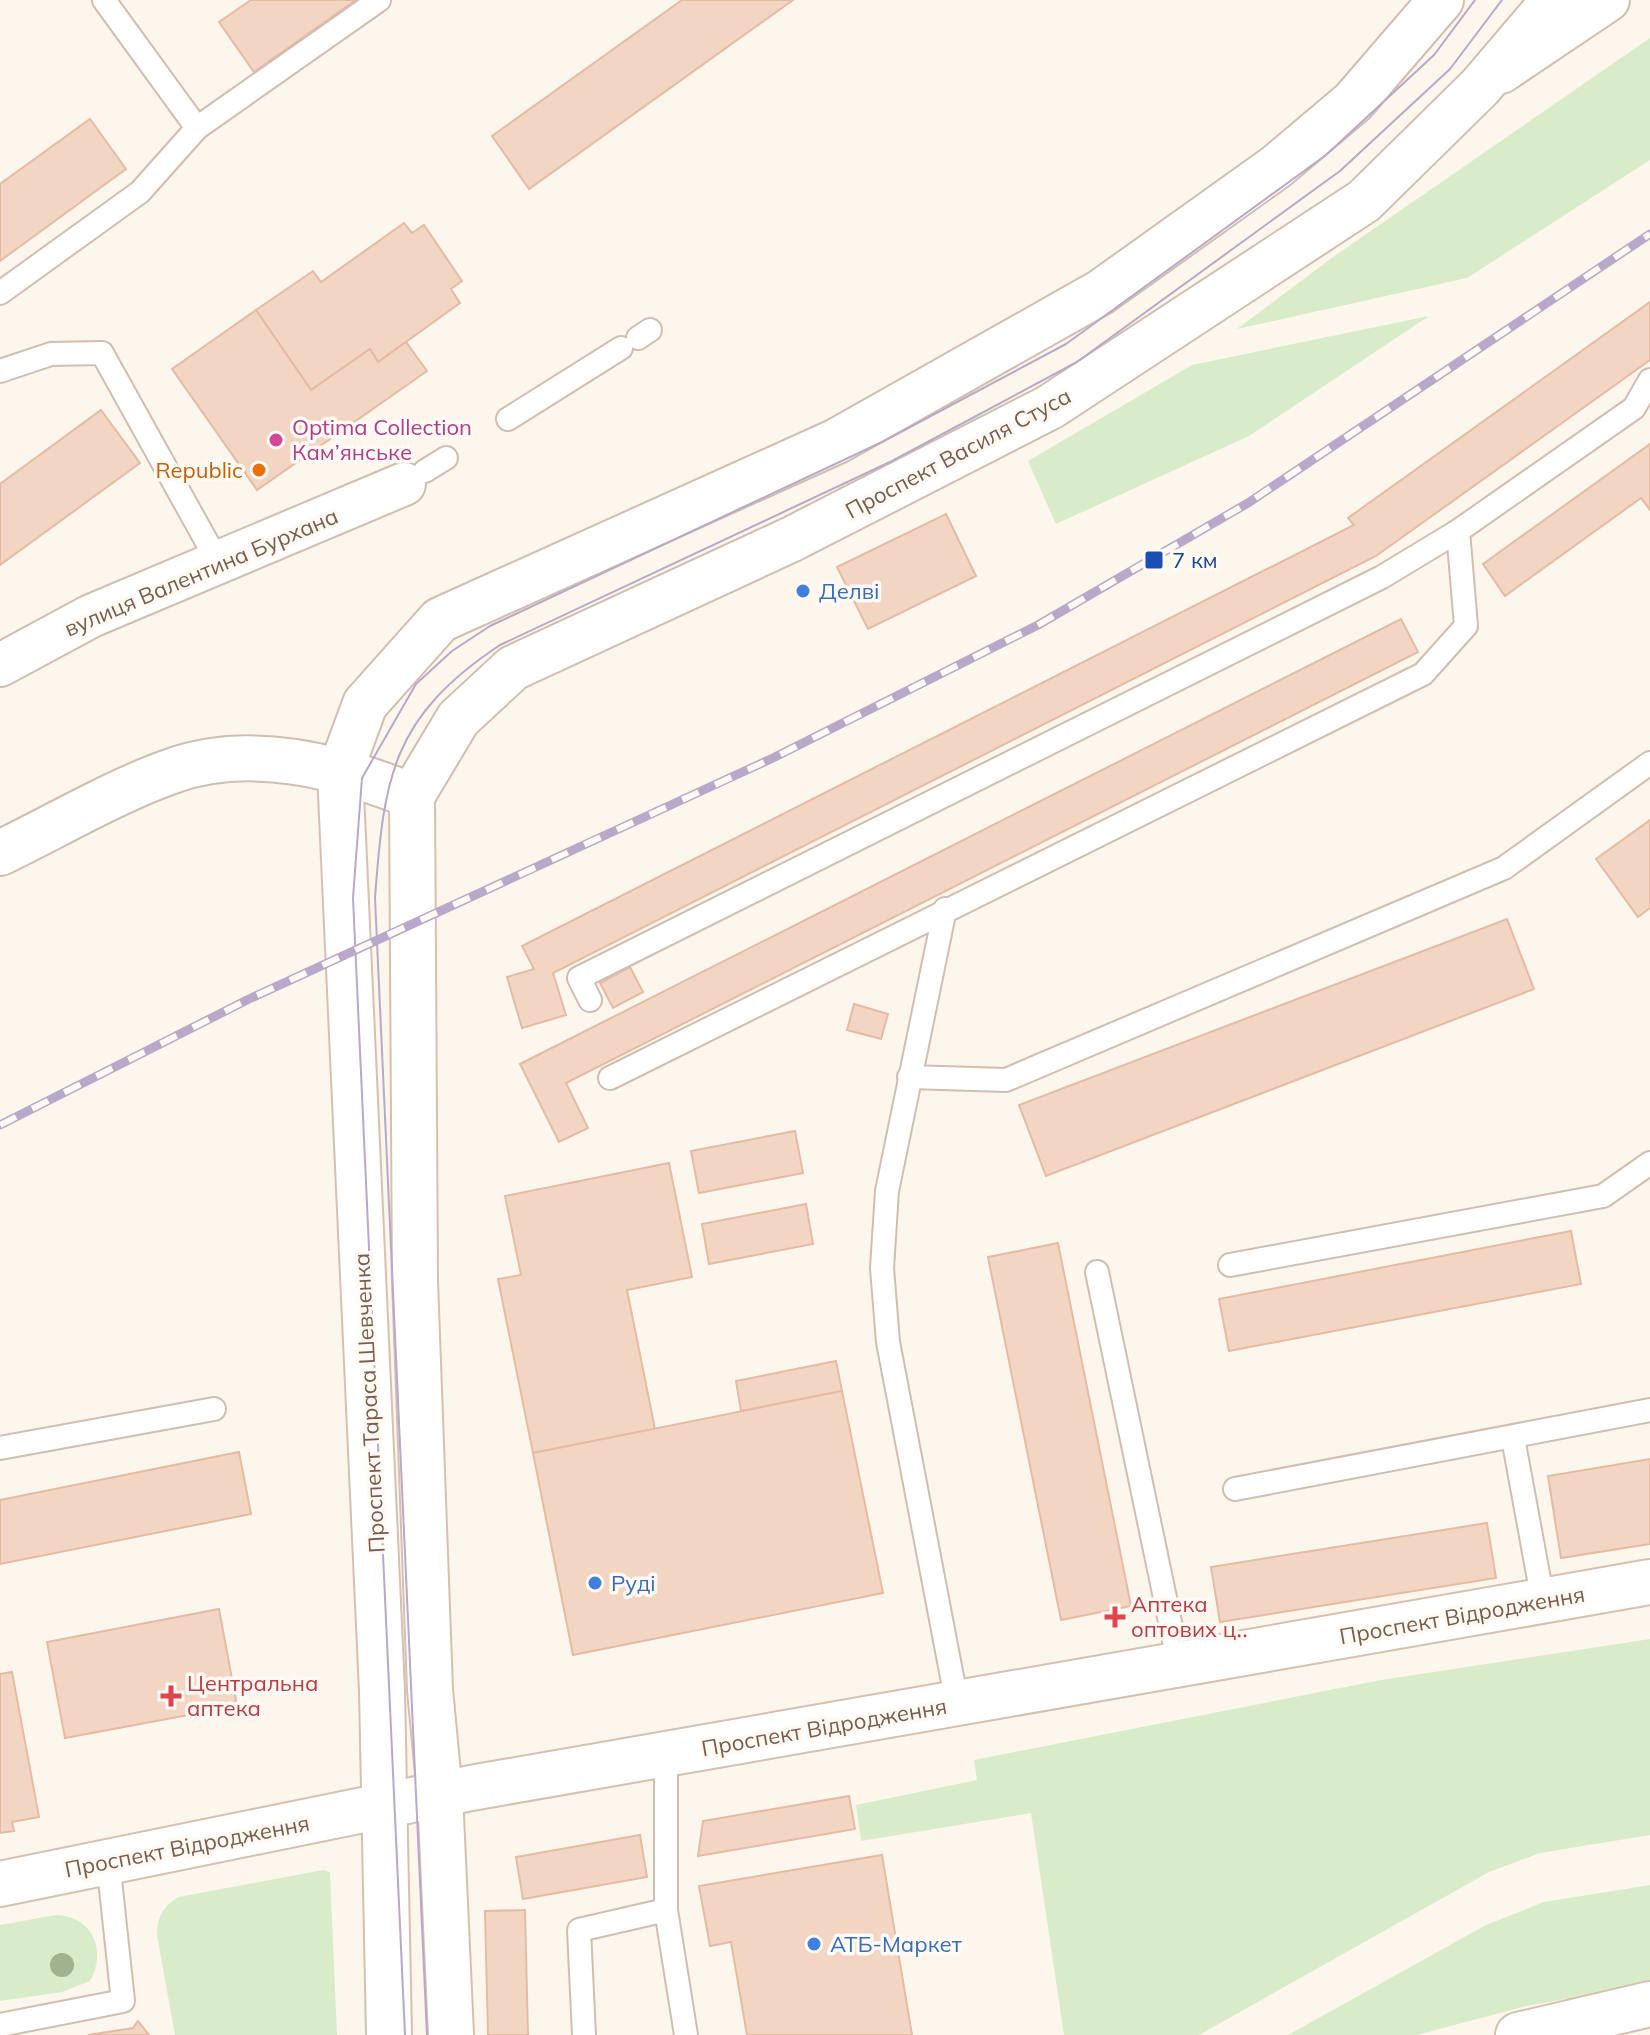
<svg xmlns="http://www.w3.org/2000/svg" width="1650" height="2035" font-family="Mulish,sans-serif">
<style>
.green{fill:#d8ecc9}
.building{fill:#f3d5c3;stroke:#e6bba3;stroke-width:2}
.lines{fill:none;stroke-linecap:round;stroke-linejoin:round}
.service-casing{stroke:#d1beb0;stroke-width:26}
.minor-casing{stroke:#d1beb0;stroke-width:46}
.tertiary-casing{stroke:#d1beb0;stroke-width:48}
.secondary-casing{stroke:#d6c0b0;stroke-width:48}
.service{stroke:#fff;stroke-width:22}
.minor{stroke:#fff;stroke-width:42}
.tertiary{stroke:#fff;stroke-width:44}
.secondary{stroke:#fff;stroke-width:44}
.tram{stroke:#b9a8c9;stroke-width:2}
.rail-casing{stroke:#b9a8c9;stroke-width:9}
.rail{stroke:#fffaf3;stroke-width:6;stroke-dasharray:18;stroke-linecap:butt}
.tree{fill:#a0b28e}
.hotel-dot{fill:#d1479c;stroke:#fffaf3;stroke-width:3}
.food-dot{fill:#e8710a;stroke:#fffaf3;stroke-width:3}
.transit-dot{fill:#1a4fb4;stroke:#fffaf3;stroke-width:3}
.shop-dot{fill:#3f7fe0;stroke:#fffaf3;stroke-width:3}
.health-dot{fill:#e0444e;stroke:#fffaf3;stroke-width:3}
.labels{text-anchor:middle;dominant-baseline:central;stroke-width:7;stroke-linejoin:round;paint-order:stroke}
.hotel-label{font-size:22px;fill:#b23c85;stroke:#fffaf3;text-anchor:start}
.street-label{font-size:22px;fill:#7a5c4d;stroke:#fffaf3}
.food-label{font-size:22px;fill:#c56008;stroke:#fffaf3;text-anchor:end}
.transit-label{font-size:22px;fill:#164399;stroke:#fffaf3;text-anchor:start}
.shop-label{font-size:22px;fill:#366cbe;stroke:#fffaf3;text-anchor:start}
.health-label{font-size:22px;fill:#be3a42;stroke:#fffaf3;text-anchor:start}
</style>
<rect width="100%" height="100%" fill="#fdf6ec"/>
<g class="green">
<polygon points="1650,38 1650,160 1467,278 1237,329 1333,257"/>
<polygon points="1429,316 1249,436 1056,524 1028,461 1192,365"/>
<polygon points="1650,1639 1650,1835 1540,1853 1489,1872 1199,2035 1064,2035 1031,1813 861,1841 856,1805 977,1780 974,1760 1381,1680"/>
<path d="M323,1870l7,2 7,163h-162l-18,-100c0,-18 6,-29 22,-38z"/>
<polygon points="1650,1885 1650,1984 1526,2006 1417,2035 1288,2035 1486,1925 1544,1902"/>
<path d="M56,1915c37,1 51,36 34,66l-28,11 -62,9v-76z"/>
</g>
<g class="building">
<polygon points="251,0 356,0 254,72 219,22"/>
<polygon points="682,0 793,0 529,189 492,136"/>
<polygon points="90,119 126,169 0,261 0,184"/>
<polygon points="404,223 412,233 424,225 462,281 451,289 460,303 378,362 370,349 311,390 256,310 313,271 321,282"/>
<polygon points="1650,302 1650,360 1376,556 553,973 566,1015 522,1028 507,977 534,969 522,946 1354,525 1348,518"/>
<polygon points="256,310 311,390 370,349 378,362 406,342 427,371 257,490 172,369"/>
<polygon points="101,410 140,463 0,565 0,484"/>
<polygon points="1650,444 1650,510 1641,498 1505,596 1483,564"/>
<polygon points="946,514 976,576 868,629 837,567"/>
<polygon points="1401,619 1418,652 566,1083 588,1128 559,1142 520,1064"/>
<polygon points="1650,820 1650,908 1638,917 1596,859"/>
<polygon points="1507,919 1534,989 1046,1176 1019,1105"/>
<polygon points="630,967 643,992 613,1008 600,983"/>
<polygon points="854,1004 888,1014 881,1039 847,1030"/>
<polygon points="795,1131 803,1173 699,1193 691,1151"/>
<polygon points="669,1163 692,1277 627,1290 655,1429 533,1453 498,1279 521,1275 505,1196"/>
<polygon points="806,1204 813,1244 709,1264 702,1224"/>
<polygon points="1571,1231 1581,1284 1229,1351 1219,1299"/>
<polygon points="1058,1243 1131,1606 1061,1620 988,1257"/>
<polygon points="836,1361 842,1391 741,1411 736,1381"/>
<polygon points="842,1391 883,1593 573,1655 533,1453"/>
<polygon points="239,1452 251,1514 0,1564 0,1500"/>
<polygon points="1650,1459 1650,1544 1561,1558 1548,1476"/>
<polygon points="1487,1523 1496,1578 1220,1622 1211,1567"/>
<polygon points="219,1609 237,1706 65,1738 47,1642"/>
<polygon points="12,1672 39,1817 12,1822 14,1831 0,1833 0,1674"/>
<polygon points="849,1796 855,1829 698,1856 703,1821"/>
<polygon points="640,1835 647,1877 523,1899 516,1857"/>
<polygon points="882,1855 912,2035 747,2035 731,1942 710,1946 699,1886"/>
<polygon points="525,1910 528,2035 488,2035 485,1911"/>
<polygon points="138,2021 149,2035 88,2035 133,2028"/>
</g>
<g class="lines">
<g class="service-casing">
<g id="service">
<polyline points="104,0 197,128 379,0"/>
<polyline points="0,293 140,192 197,128"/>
<polyline points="638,338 650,330"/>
<polyline points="0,371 51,354 102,353 218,562"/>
<polyline points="508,419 621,348"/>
<polyline points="425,471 446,458"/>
<polyline points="945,909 887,1191 882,1268 888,1342 957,1703"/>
<polyline points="590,1000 579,978 1382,577 1458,531"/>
<polyline points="909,1077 1006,1080 1504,868 1650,763"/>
<polyline points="610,1078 1423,674 1466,626 1458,531 1634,408 1650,380"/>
<polyline points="1230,1265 1603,1196 1650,1163"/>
<polyline points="1097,1272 1179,1665"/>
<polyline points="1513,1438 1543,1601"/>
<polyline points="0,1448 214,1409"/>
<polyline points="1235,1489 1650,1410"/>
<polyline points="666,1756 666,1910 686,2035"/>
<polyline points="0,2025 123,2001 108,1861"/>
<polyline points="584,2035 579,1930 666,1910"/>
</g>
</g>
<g class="minor-casing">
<g id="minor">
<polyline points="1501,72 1608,0"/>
<polyline points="0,665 91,616 404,484"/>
</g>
</g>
<g class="tertiary-casing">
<g id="tertiary">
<polyline points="340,772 365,704 440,620 837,441 1101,292 1276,167 1353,102 1441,0"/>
<path d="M0,853c54,-26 117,-63 172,-82 78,-28 166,-5 240,25l46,-77 55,-51 279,-129 258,-132 314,-206 116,-114 74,-87"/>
</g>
</g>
<g class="secondary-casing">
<g id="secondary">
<polyline points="340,772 382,1691 389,2035"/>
<polyline points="412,796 415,1281 430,1690 440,1794 451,2035"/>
<polyline points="0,1884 471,1788 1650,1582"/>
<polyline points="1518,2035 1650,2004"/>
</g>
</g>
<use href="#service" class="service"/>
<use href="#minor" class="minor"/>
<use href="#tertiary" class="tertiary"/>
<use href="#secondary" class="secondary"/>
<g class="tram">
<polyline points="405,2035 353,898 362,778 416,684 452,651 490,626 882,442 1066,344 1326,155 1434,55 1475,0"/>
<path d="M427,2035l-52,-1137c9,-122 17,-181 125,-253l392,-184 185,-99 263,-191 110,-102 52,-69"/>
</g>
<g class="rail-casing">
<polyline id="rail" points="0,1125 249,999 773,758 1038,625 1248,503 1650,234"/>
</g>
<use href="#rail" class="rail"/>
</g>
<circle class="tree" cx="62" cy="1965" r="12"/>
<circle class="hotel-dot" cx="276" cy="440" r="8"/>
<circle class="food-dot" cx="259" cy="470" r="8"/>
<rect class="transit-dot" x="1144" y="550" width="20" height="20" rx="4"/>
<g class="shop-dot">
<circle cx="803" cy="591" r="8"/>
<circle cx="595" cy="1583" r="8"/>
<circle cx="814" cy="1944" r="8"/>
</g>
<g class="health-dot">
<path d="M1111 1605h8v8h8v8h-8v8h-8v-8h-8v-8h8z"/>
<path d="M167 1684h8v8h8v8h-8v8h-8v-8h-8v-8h8z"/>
</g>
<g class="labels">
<g class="hotel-label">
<text x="292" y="427">Optima Collection<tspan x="292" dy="25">Кам’янське</tspan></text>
</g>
<g class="street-label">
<text transform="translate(958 453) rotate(-28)">Проспект Василя Стуса</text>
<text transform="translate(201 572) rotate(-23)">вулиця Валентина Бурхана</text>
<text transform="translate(369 1403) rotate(-93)">Проспект Тараса Шевченка</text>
<text transform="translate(1462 1615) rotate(-10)">Проспект Відродження</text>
<text transform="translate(824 1727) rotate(-10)">Проспект Відродження</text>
<text transform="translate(187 1846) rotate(-11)">Проспект Відродження</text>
</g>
<g class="food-label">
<text x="243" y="470">Republic</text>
</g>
<g class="transit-label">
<text x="1172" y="560">7 км</text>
</g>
<g class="shop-label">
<text x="819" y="591">Делві</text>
<text x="611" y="1583">Рудi</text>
<text x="830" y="1944">АТБ-Маркет</text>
</g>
<g class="health-label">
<text x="1131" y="1604">Аптека<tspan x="1131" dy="25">оптових ц‥</tspan></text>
<text x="187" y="1683">Центральна<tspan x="187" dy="25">аптека</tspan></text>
</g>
</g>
</svg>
